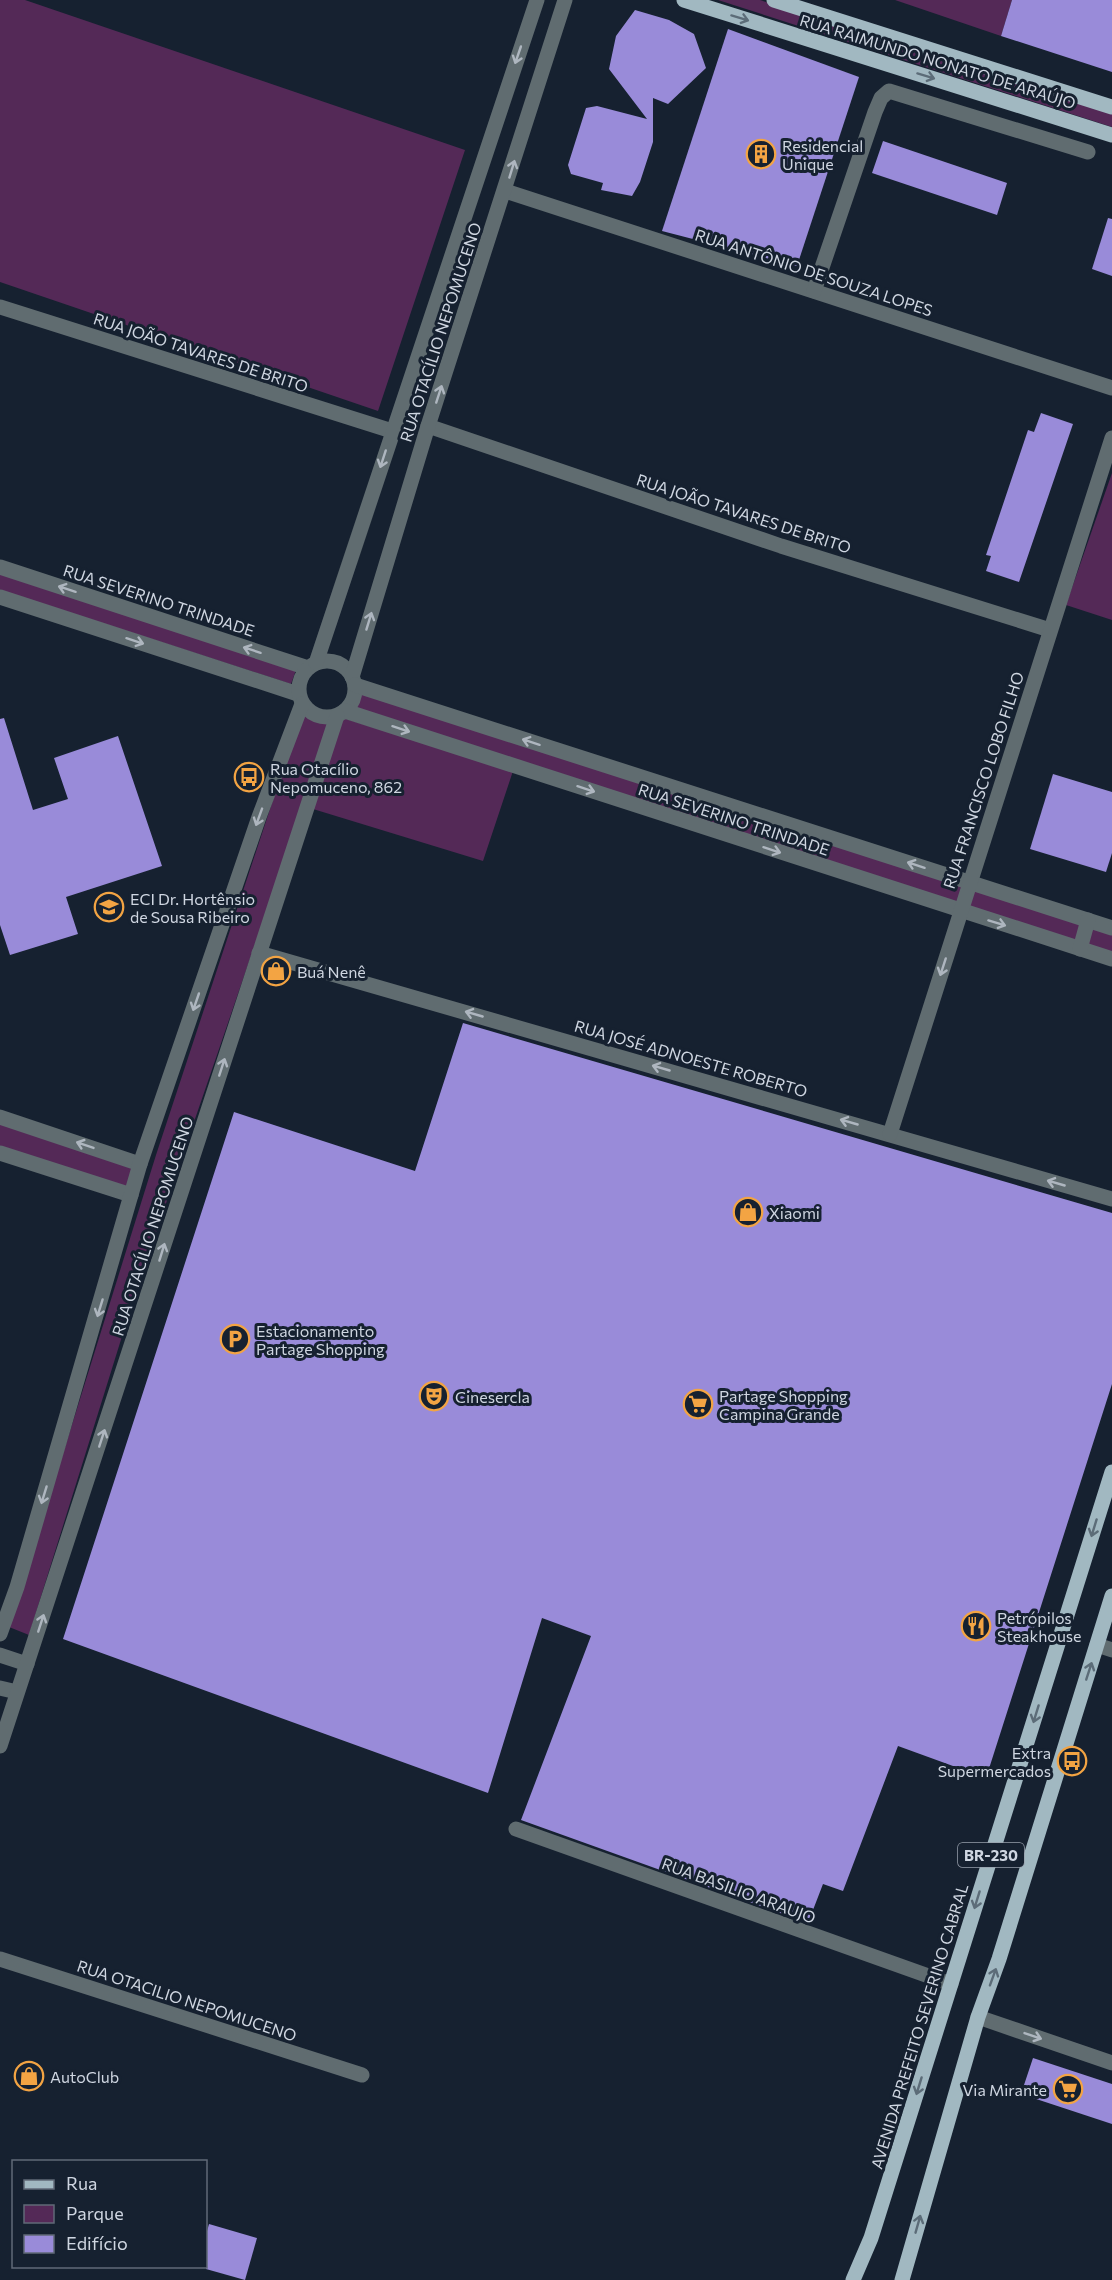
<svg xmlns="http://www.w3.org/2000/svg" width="1112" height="2280" font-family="Commissioner,sans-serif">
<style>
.green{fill:#542957}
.building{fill:#998bd9}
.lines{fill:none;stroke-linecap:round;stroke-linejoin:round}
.minor{stroke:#606c70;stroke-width:15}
.major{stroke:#a1b8c1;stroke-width:15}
.oneway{stroke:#5c6c78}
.oneway2{stroke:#aeb6bf}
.labels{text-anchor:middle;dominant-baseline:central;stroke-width:6;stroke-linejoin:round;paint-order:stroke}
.shield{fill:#162130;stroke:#98a0ac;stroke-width:1.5}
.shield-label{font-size:15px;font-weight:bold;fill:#cfd6e1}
.street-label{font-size:16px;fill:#cfd6e1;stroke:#162130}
.poi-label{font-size:16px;fill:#cfd6e1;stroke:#162130;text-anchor:start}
</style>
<rect width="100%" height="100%" fill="#162130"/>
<g class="green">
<polygon points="0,0 25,0 465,150 378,411 0,282"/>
<polygon points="718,0 760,0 1112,111 1112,127"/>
<polygon points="895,0 1012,0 1001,36"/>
<polygon points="1112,473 1112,620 1066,605"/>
<polygon points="0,573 296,670 291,684 0,590"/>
<polygon points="357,688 965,885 958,905 349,710 357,695"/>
<polygon points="302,712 315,718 332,720 138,1285 29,1635 9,1627 156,1155"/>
<polygon points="340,717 513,771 483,861 313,809"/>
<polygon points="972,886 1083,923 1077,944 965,908"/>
<polygon points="1090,925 1112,932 1112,955 1083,946"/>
<polygon points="0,1123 137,1169 131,1191 0,1149"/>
</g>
<g class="building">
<polygon points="1012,0 1112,0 1112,72 1001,36"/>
<polygon points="635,10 669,20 694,34 706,68 668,104 653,98 653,142 640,182 632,196 601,190 603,183 571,174 568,165 586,108 597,106 647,119 609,69 616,36"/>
<polygon points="728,29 859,77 797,266 662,231"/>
<polygon points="883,141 1007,183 997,215 872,173"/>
<polygon points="1108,218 1112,219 1112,276 1092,269"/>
<polygon points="1041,413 1073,424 1019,582 986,571 991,556 986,555 1028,430 1034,432"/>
<polygon points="4,718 33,810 68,799 54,758 118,736 162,866 66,897 78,934 10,955 0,925 0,719"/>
<polygon points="1053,774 1112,792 1112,853 1106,872 1030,849"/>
<polygon points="463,1023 1112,1213 1112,1384 986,1778 898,1746 843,1891 823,1884 808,1923 521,1820 591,1636 542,1618 488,1793 63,1639 234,1112 415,1171"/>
<polygon points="1033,2058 1112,2084 1112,2124 1021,2094"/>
<polygon points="209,2224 257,2238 245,2280 206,2269 206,2235"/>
</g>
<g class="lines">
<g class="minor">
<polyline points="505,191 1112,388"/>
<polyline points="814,291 875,112 881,98 889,91 1088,152"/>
<polyline points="0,307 392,431"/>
<polyline points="428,426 781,546 1050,630"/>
<polyline points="0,567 308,668"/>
<polyline points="0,597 298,694"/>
<circle cx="327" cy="689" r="28"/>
<polyline points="316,663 537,0"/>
<polyline points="352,677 428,426 565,0"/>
<polyline points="355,685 1112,928"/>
<polyline points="345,711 1112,959"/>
<polyline points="1080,949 1088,920"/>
<polyline points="259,953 1112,1199"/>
<polyline points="0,1117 140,1164"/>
<polyline points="890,1134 1112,438"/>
<polyline points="0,1153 131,1195"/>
<polyline points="0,1634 17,1587 140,1164 259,817 302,704"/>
<polyline points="1097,1645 1112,1650"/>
<polyline points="0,1655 27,1664"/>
<polyline points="0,1688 17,1692"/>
<polyline points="0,1746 337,716"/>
<polyline points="516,1829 951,1984"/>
<polyline points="0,1959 362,2075"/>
<polyline points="978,2017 1112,2063"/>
</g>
<g class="major">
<polyline points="684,0 1112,135"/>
<polyline points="774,0 1112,107"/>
<polyline points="853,2280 871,2238 1112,1472"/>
<polyline points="902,2280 978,2017 999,1959 1112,1596"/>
</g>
</g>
<defs><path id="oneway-shaft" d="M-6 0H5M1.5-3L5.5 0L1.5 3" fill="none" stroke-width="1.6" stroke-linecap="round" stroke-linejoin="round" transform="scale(1.5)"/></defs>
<g class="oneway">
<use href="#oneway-shaft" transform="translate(740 18) rotate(17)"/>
<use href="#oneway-shaft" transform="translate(926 76) rotate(17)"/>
<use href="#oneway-shaft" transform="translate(1094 1528) rotate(107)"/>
<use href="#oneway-shaft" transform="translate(1089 1671) rotate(-72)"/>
<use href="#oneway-shaft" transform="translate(1036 1714) rotate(107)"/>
<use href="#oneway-shaft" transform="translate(977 1900) rotate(107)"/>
<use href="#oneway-shaft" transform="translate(993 1977) rotate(-70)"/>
<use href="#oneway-shaft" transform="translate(919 2086) rotate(107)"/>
<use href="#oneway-shaft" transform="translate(918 2224) rotate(-74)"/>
</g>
<g class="oneway2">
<use href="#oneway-shaft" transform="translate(518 55) rotate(109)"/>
<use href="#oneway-shaft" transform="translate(512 169) rotate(-73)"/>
<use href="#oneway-shaft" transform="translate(439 394) rotate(-72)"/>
<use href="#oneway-shaft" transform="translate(383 459) rotate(108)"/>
<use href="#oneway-shaft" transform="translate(67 589) rotate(-162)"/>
<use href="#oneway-shaft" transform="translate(369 621) rotate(-73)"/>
<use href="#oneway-shaft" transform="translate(135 641) rotate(18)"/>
<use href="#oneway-shaft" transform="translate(252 650) rotate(-162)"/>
<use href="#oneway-shaft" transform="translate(401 729) rotate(18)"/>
<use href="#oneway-shaft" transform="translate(531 742) rotate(-162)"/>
<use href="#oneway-shaft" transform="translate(586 789) rotate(18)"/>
<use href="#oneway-shaft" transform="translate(259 817) rotate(110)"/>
<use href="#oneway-shaft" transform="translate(772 850) rotate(18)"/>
<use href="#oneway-shaft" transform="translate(916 865) rotate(-162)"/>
<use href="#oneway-shaft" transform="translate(997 923) rotate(17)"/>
<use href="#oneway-shaft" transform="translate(943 967) rotate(108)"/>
<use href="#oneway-shaft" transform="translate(196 1002) rotate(109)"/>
<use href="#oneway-shaft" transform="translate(474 1014) rotate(-164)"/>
<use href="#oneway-shaft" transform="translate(222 1067) rotate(-72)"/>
<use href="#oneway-shaft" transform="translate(661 1068) rotate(-164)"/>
<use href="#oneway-shaft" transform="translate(849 1122) rotate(-164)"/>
<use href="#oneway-shaft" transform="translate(85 1145) rotate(-161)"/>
<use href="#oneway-shaft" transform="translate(1056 1183) rotate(-164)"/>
<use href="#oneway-shaft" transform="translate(162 1252) rotate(-73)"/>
<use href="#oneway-shaft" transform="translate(100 1308) rotate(107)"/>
<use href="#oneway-shaft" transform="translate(102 1438) rotate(-72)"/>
<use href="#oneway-shaft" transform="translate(44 1495) rotate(107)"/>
<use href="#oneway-shaft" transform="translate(41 1623) rotate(-72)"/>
<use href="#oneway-shaft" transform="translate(1033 2036) rotate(19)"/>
</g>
<defs>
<g id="building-ring" transform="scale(1.5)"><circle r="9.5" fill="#162130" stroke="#f3a443" stroke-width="1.5"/><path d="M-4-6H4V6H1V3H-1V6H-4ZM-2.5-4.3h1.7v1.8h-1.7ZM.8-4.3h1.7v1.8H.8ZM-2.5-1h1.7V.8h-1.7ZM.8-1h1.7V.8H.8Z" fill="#f3a443"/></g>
<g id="bus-ring" transform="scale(1.5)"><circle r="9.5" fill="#162130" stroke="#f3a443" stroke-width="1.5"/><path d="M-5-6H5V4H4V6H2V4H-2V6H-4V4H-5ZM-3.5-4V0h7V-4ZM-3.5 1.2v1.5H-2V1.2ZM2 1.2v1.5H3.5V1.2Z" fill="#f3a443"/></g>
<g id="school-ring" transform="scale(1.5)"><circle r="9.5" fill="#162130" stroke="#f3a443" stroke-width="1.5"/><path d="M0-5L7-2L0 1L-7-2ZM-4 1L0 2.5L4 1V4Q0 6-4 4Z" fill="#f3a443"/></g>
<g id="shop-ring" transform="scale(1.5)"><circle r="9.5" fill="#162130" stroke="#f3a443" stroke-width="1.5"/><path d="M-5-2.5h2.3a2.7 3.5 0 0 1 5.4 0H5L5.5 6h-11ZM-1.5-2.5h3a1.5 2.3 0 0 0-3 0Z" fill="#f3a443"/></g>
<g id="parking-ring" transform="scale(1.5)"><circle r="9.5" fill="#162130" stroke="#f3a443" stroke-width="1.5"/><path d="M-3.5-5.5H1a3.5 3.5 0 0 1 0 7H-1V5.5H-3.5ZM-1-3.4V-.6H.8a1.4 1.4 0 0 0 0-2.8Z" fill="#f3a443"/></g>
<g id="theatre-ring" transform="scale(1.5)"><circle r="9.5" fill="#162130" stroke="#f3a443" stroke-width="1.5"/><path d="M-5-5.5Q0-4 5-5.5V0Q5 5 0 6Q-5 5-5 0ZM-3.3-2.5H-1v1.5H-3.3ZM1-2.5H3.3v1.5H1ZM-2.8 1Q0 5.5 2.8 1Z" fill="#f3a443"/></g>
<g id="supermarket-ring" transform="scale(1.5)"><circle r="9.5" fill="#162130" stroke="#f3a443" stroke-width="1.5"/><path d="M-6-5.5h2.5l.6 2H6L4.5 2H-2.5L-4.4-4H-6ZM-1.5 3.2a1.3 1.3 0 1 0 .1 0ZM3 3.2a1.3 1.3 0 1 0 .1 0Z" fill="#f3a443"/></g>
<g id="restaurant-ring" transform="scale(1.5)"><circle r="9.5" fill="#162130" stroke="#f3a443" stroke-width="1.5"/><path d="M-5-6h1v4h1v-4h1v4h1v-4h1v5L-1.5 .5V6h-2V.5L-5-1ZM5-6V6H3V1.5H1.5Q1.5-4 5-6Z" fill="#f3a443"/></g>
</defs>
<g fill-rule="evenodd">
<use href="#building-ring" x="761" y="154"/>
<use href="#bus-ring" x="249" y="777"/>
<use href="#school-ring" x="109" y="907"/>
<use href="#shop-ring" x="276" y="971"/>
<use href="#shop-ring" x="748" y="1212"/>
<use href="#parking-ring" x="235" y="1339"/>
<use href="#theatre-ring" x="434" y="1396"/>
<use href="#supermarket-ring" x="698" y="1404"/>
<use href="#restaurant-ring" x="976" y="1626"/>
<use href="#bus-ring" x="1072" y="1761"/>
<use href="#shop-ring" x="29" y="2076"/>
<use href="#supermarket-ring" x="1068" y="2089"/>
</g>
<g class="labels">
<rect class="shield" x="958" y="1843" width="66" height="24" rx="4.5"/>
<g class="shield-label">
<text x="991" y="1855">BR-230</text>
</g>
<g class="street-label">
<text transform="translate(938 61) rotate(17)">RUA RAIMUNDO NONATO DE ARAÚJO</text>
<text transform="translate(814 272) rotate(18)">RUA ANTÔNIO DE SOUZA LOPES</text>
<text transform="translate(440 332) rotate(-72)">RUA OTACÍLIO NEPOMUCENO</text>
<text transform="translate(201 352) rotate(18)">RUA JOÃO TAVARES DE BRITO</text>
<text transform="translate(744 513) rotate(18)">RUA JOÃO TAVARES DE BRITO</text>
<text transform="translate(159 600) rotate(18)">RUA SEVERINO TRINDADE</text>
<text transform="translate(983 780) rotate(-72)">RUA FRANCISCO LOBO FILHO</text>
<text transform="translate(734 819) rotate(18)">RUA SEVERINO TRINDADE</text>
<text transform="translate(691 1058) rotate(16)">RUA JOSÉ ADNOESTE ROBERTO</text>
<text transform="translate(152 1226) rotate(-72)">RUA OTACÍLIO NEPOMUCENO</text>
<text transform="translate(739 1890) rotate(20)">RUA BASILIO ARAUJO</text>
<text transform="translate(187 2000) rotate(18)">RUA OTACILIO NEPOMUCENO</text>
<text transform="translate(919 2026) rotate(-73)">AVENIDA PREFEITO SEVERINO CABRAL</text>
</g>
<g class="poi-label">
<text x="782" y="145">Residencial<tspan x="782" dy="18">Unique</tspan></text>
<text x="270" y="768">Rua Otacílio<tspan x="270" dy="18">Nepomuceno, 862</tspan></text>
<text x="130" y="898">ECI Dr. Hortênsio<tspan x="130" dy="18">de Sousa Ribeiro</tspan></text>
<text x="297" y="971">Buá Nenê</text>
<text x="769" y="1212">Xiaomi</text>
<text x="256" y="1330">Estacionamento<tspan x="256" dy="18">Partage Shopping</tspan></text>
<text x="719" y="1395">Partage Shopping<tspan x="719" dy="18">Campina Grande</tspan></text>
<text x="455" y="1396">Cinesercla</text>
<text x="997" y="1617">Petrópilos<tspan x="997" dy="18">Steakhouse</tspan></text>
<text x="1051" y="1752" text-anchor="end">Extra<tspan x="1051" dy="18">Supermercados</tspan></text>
<text x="50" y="2076">AutoClub</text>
<text x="1047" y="2089" text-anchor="end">Via Mirante</text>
</g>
</g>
<rect x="12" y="2160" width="195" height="108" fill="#162130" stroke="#606977" stroke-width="1.5"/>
<rect x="24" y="2180" width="30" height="9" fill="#a1b8c1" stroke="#606977" stroke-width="1.5"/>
<text x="66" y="2190" font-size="18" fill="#cfd6e1">Rua</text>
<rect x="24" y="2205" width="30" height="18" fill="#542957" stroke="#606977" stroke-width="1.5"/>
<text x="66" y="2220" font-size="18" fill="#cfd6e1">Parque</text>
<rect x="24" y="2235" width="30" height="18" fill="#998bd9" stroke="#606977" stroke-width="1.5"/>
<text x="66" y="2250" font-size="18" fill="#cfd6e1">Edifício</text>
</svg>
